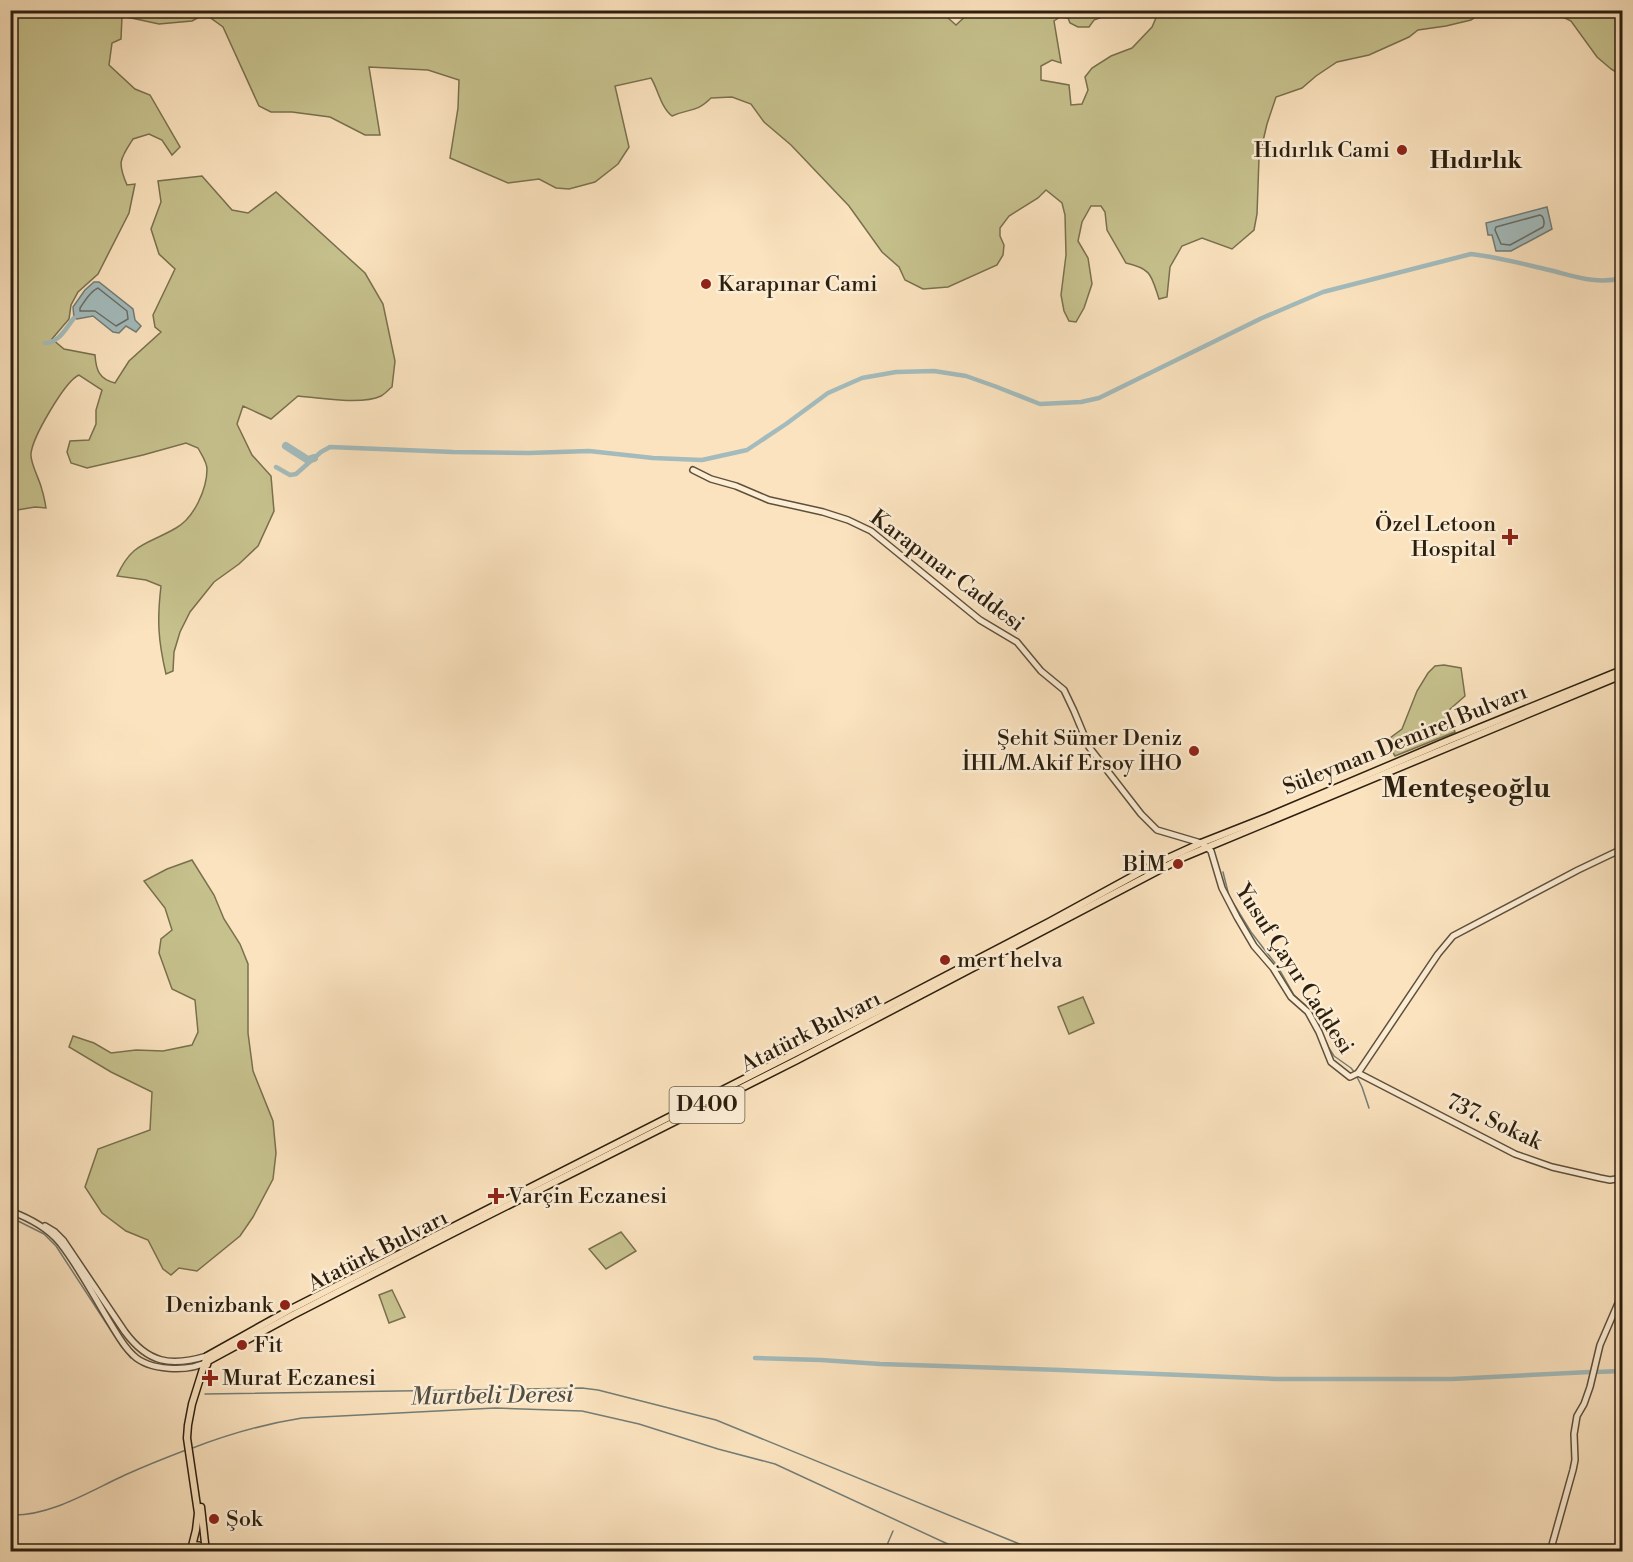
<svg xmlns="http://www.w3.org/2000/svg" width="1633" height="1562" font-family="'Libre Bodoni',serif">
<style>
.green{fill:#c6c18d;stroke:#79704e;stroke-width:1.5}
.water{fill:#a3bbbc;stroke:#737d77;stroke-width:1.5}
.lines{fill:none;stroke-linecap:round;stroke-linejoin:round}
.shore{stroke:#686d66;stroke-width:1.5}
.stream{stroke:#737d77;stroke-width:1.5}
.canal{stroke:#a3bbbc;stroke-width:4.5}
.river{stroke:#a3bbbc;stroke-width:8}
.tertiary-casing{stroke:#60503b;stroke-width:8}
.primary-casing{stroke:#2c1f0f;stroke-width:9}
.tertiary{stroke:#fcedd5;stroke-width:5}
.primary{stroke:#fbe3bf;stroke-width:6}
.poi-dot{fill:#8f2418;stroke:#fcedd5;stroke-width:2}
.labels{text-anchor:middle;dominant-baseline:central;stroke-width:5;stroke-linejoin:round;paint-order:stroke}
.shield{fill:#fcedd5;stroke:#6a5d4a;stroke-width:1.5}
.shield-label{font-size:21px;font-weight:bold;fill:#2c1f0f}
.poi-label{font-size:22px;fill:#2c1f0f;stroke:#fcedd5;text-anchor:start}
.street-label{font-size:22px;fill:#2c1f0f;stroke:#fcedd5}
.neighbourhood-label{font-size:24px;font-weight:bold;fill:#2c1f0f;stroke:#fcedd5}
.water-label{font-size:24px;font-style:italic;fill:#504e43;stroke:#fcedd5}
.district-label{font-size:28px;font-weight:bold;fill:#2c1f0f;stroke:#fcedd5}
</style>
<rect width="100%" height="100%" fill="#fbe3bf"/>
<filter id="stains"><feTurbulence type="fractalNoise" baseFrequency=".00333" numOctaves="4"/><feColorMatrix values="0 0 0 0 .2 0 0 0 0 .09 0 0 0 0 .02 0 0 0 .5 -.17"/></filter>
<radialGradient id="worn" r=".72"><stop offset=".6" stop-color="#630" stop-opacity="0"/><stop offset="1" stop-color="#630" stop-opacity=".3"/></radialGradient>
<g class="green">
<path d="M939,10l17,15 15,-14h147l-24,9 -5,7h-11l-8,-4 -2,-5 -8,-1 -6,4 7,42 -9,-3 -11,6v14l28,5 2,20 11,-1 6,-14 -3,-13 7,-9 19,-12 21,-8 20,-21 7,-16h325l-13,9 -25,6 -28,4 -9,7 -40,18 -32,7 -21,14 -14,12 -26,9 -9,27 -8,34 -2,56 -3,16 -22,19 -30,-11 -20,8 -12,21 -3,30 -8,2c-8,-24 -7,-30 -33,-36l-19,-33 -2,-18 -4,-6h-10l-9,16 -4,19 10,17 4,26 -8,24 -8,14 -7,-1 -5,-10 -3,-16 5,-40 -1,-40 -3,-12 -16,-13 -8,8 -29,18 -9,12v8l4,9 -1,10 -6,10 -49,22 -25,2 -18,-9 -6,-13 -17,-15 -33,-46 -58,-61 -27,-23 -13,-18 -19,-7 -21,1c-15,15 -21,10 -39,18 -11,-8 -14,-27 -21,-38l-36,8 14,61 -11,17 -23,18 -26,7 -13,-1 -17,-9 -31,4 -58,-25 8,-50 1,-28 -31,-10 -59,-3 11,68h-15l-35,-18 -38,-5h-21l-12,-6 -36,-79 -18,-13 -13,7 -33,3 -37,-8 -1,23 -9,4 -3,22 26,24 15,6 30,52 -8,8 -10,-15 -13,-6 -16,5c-13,20 -16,23 -6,46l8,-1 -6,29 -31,61 -20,18 -7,13 -2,14 -17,20 12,10 31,6c1,15 4,24 20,28l14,-22 32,-29 -6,-5 -2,-12 22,-46 -16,-15 -8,-25 10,-27 -3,-21 44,-5 30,34 16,3 28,-21 89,81 18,31 12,57 -3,26c-3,2 -7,7 -11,9 -18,9 -63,2 -83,0l-27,23 -28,-13 -6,18 15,31 19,21 3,35 -16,35 -19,18 -25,18 -24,30 -10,20 -6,20 -1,19 -7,3c-8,-34 -9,-54 -5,-88l-15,-6 -29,-4c15,-34 30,-31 59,-48 18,-10 31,-39 31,-59 0,-7 -6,-15 -9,-21l-12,-5 -43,12 -56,13 -16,-5 -4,-11 3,-11 19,-1 7,-16v-14l6,-20 -23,-15c-14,6 -47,63 -48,79 -1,9 9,26 11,36 2,6 3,12 4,18l-11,-1 -24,4v-500z"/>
<polygon points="1551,11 1622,11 1622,76 1611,69 1597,57 1571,21"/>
<polygon points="1444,665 1461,668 1465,696 1448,711 1455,732 1395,756 1386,741 1402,729 1417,691 1428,673 1435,666"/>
<polygon points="192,860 214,895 224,919 240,944 248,964 248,1033 253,1071 273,1121 276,1153 273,1179 253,1217 240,1236 197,1271 179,1268 171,1275 163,1269 148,1240 126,1231 102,1213 85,1187 98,1149 150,1130 152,1092 111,1072 69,1047 73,1036 94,1043 111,1053 136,1050 163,1051 192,1045 198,1032 195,1000 172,989 159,953 161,939 172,930 165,908 144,881 167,869"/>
<polygon points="1083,997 1094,1023 1069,1034 1058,1007"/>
<polygon points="621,1232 636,1251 606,1269 589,1249"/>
<polygon points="392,1290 405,1317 389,1323 379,1295"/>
</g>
<g class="water">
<polygon points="1547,207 1552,229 1511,251 1496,251 1492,235 1488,235 1486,223"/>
<polygon points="94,282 99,282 133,309 135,320 141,326 136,332 126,326 119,333 113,332 93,316 77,319 74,318 73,307 85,290"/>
</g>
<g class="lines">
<g class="shore">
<path d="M1540,215c4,1 5,9 3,12l-33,18 -9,-1 -6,-14 1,-3z"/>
<path d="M98,288l29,23 1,8 -12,7 -21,-15h-15v-3c5,-7 10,-17 18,-20z"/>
</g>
<g class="stream">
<polyline points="1223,872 1229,896 1251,932 1278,967 1294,995 1312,1011 1329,1048 1334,1056 1351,1068 1355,1073"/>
<polyline points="1357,1077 1362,1087 1369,1108"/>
<polyline points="10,1217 44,1234 56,1246 121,1346 131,1358"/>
<polyline points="205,1394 582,1388 598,1390 716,1420 1039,1552"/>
<path d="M190,1449c36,-14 74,-25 112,-31l193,-10 87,3 57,13 79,25 57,15 190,88"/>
<path d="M10,1515c39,2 80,-24 115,-40 20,-9 40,-17 61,-25"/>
<polyline points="884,1552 893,1531"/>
</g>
<g class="canal">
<path d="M45,343c14,0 21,-15 29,-25"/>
<path d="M276,467l14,8 6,-1 25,-22 9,-5 123,5 76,1 60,-2 64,7 49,2 45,-10 39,-26 42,-31 34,-15 34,-6 38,-1 32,5 31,11 43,17 41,-2 18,-4 163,-80 61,-26 148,-38c27,3 52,10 78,16 25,6 48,15 73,8"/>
<polyline points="755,1358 821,1360 880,1364 1061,1370 1277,1379 1452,1379 1590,1372"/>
<polyline points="1596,1372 1622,1371"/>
</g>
<polyline class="river" points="286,446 308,460 314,458"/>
<g class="tertiary-casing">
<g id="tertiary">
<polyline points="693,470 711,479 736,486 769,500 823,512 848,520 871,531 980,620 1017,642 1041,671 1064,690 1074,711 1089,747 1141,814 1157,830 1201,843 1211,851 1222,888 1237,917 1254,946 1273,968 1291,997 1308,1012 1319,1032 1331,1062 1350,1077 1358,1073 1438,954 1453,936 1578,870 1622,849"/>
<polyline points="1358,1073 1515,1154 1552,1167 1600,1178 1610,1180 1622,1178"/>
<path d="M10,1211c19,7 37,16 50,32 19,24 33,52 49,78 7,11 14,25 24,34 16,16 55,17 74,7"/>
<path d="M45,1226l10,6 8,8 62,92c23,31 45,35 82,24"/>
<polyline points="1550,1552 1573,1470 1575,1460 1574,1434 1577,1416 1584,1404 1590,1387 1600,1345 1622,1294"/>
</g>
</g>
<g class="primary-casing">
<g id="primary">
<polyline points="207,1365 208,1361 293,1315 453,1233 797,1060 1184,857 1622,675"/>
<polyline points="201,1507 206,1552"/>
<polyline points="192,1546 196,1530 198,1513 187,1438 188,1425 192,1404 207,1356 293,1308 880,1010 1049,922 1157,863 1201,843 1267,817 1447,741 1622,670"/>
<path d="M188,1552c4,-8 11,-9 17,-2"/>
</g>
</g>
<use href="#tertiary" class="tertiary"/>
<use href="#primary" class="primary"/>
</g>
<g class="poi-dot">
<circle cx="1402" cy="150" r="6"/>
<circle cx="706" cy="284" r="6"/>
<path d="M1507 528h6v6h6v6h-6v6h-6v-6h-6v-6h6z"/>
<circle cx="1194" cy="751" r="6"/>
<circle cx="1178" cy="864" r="6"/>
<circle cx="945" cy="960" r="6"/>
<path d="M493 1187h6v6h6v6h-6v6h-6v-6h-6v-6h6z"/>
<circle cx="285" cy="1305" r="6"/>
<circle cx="242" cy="1345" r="6"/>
<path d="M207 1369h6v6h6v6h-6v6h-6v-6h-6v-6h6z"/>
<circle cx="214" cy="1519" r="6"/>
</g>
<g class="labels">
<rect class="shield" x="669.5" y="1087" width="75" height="36" rx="4.5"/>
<g class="shield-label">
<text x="707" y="1105">D400</text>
</g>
<g class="poi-label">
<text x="1390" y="150" text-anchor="end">Hıdırlık Cami</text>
<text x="718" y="284">Karapınar Cami</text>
<text x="1496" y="524" text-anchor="end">Özel Letoon<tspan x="1496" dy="25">Hospital</tspan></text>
<text x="1182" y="738" text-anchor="end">Şehit Sümer Deniz<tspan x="1182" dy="25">İHL/M.Akif Ersoy İHO</tspan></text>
<text x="1166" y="864" text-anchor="end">BİM</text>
<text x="957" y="960">mert helva</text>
<text x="508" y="1196">Varçin Eczanesi</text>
<text x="273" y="1305" text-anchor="end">Denizbank</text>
<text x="254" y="1345">Fit</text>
<text x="222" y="1378">Murat Eczanesi</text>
<text x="226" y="1519">Şok</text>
</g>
<g class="street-label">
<text transform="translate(947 571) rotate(37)">Karapınar Caddesi</text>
<text transform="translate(1405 740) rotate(-22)">Süleyman Demirel Bulvarı</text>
<text transform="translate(1294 969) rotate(57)">Yusuf Çayır Caddesi</text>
<text transform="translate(811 1032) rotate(-27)">Atatürk Bulvarı</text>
<text transform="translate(1494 1122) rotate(25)">737. Sokak</text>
<text transform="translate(378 1251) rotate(-27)">Atatürk Bulvarı</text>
</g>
<g class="neighbourhood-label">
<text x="1476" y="161">Hıdırlık</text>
</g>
<g class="water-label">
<text transform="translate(492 1396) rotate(-1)">Murtbeli Deresi</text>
</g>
<g class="district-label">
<text x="1466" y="788">Menteşeoğlu</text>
</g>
</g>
<rect width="1633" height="1562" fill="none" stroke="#fbe3bf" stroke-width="36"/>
<rect x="12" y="12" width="1609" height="1538" fill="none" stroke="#2c1f0f" stroke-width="3"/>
<rect x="18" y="18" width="1597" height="1526" fill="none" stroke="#2c1f0f" stroke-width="1.5"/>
<rect width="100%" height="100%" filter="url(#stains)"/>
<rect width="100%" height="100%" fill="url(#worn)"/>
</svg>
